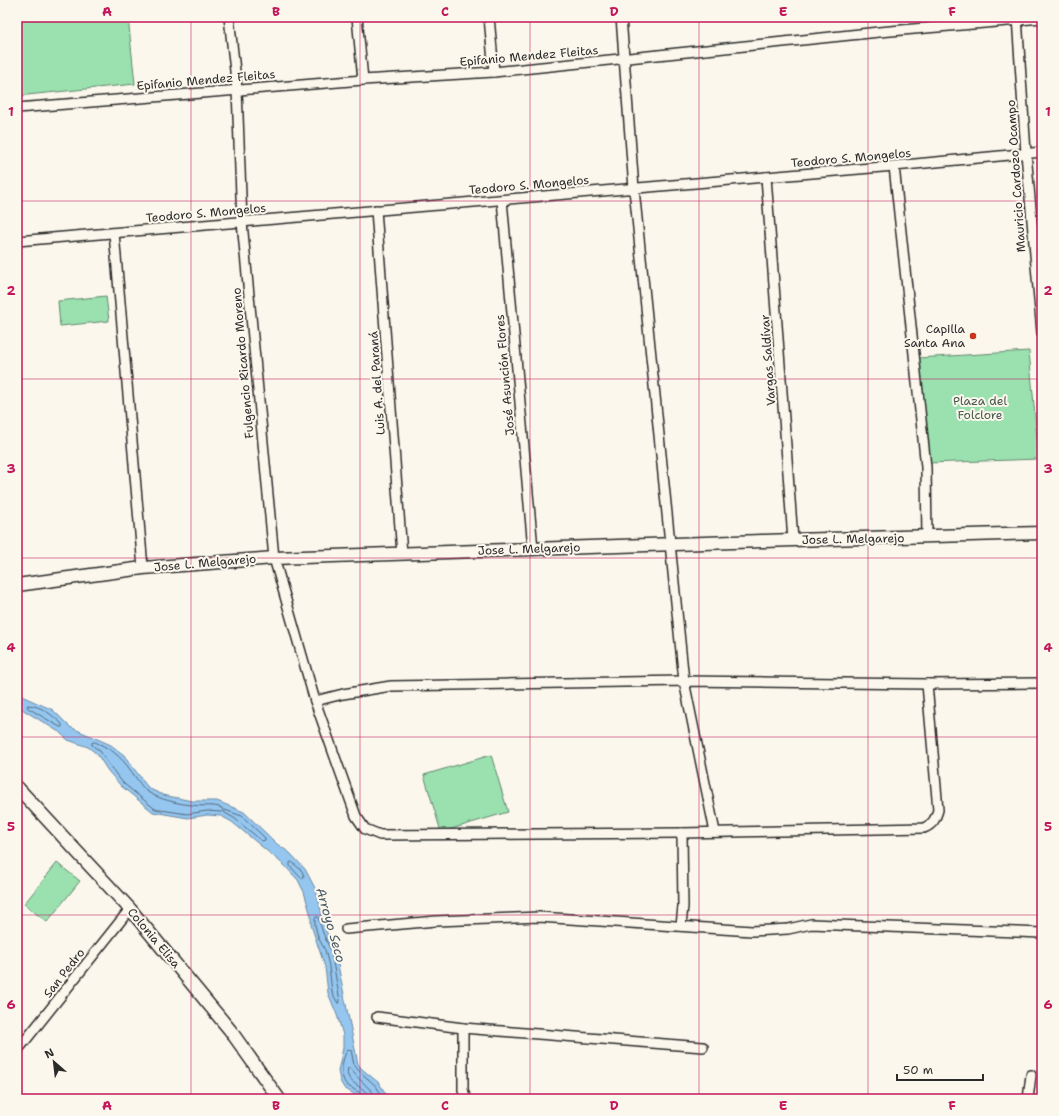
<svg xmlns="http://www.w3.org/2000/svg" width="1059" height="1116" font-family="'Shantell Sans',sans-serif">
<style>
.green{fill:#9ae1af;stroke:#62866d}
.water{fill:#94c6f0;stroke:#6a88a1}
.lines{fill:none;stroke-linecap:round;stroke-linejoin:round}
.shore{stroke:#55697a;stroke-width:1}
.street-casing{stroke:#2b2b2b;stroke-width:12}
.secondary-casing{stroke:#2b2b2b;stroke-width:15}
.street{stroke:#fbf7ec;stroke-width:9}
.secondary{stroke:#fbf7ec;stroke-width:12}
.grid{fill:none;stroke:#c2185b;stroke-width:1;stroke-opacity:0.55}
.poi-dot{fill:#c8321e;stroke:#fbf7ec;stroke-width:1.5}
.labels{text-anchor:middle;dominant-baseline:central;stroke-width:4;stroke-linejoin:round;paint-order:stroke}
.street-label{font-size:12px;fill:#2b2b2b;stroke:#fbf7ec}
.poi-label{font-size:12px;fill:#2b2b2b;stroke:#fbf7ec;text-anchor:end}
.park-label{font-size:12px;fill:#47584c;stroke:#fbf7ec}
.water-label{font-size:13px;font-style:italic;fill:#4a5a66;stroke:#fbf7ec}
.neatline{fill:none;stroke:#c2185b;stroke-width:1.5}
.grid-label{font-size:13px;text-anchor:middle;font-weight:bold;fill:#c2185b}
</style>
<rect width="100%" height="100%" fill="#fbf7ec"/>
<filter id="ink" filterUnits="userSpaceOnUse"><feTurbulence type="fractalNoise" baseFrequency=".025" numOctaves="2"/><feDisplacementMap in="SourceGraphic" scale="8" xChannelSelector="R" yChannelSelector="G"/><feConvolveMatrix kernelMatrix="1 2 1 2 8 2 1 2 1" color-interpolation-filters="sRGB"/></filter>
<g filter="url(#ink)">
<g class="green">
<polygon points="61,17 128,17 135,84 17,96 17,21"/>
<polygon points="106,296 109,321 60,326 58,301"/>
<polygon points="1029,351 1039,459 928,463 918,358"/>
<polygon points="491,755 508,812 441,832 424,775"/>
<polygon points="57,863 80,881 47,922 24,904"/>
</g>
<polygon class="water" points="17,694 53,710 70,727 111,745 124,755 146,785 150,789 163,795 192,801 217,801 244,812 277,844 290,853 305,869 316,890 326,931 335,950 358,1064 362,1069 379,1083 389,1099 362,1099 344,1088 340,1081 338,1071 343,1048 343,1035 337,1015 328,993 325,967 311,925 311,916 304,892 298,880 284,865 232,822 221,816 207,815 188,818 153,812 121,786 108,771 97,754 88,747 68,740 59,732 17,706"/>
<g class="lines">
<g class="shore">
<path d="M28,705c14,1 24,10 34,19v3h-2l-32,-19z"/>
<path d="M95,742c21,9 28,17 41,36 4,5 6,10 12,14 10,7 31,12 44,13 11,2 20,-1 30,3l1,3 -2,1 -14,-1 -20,3 -32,-5 -32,-26 -11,-14 -12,-18 -8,-6v-2z"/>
<polygon points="225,810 242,816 265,838 265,840 262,841 234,818 225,813"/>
<polygon points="292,862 302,871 304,876 303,878 301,878 290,866 290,863"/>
<polygon points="318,917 323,933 331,951 340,1001 339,1004 337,1002 332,992 329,966 325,950 318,937 315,925 315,918"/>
<path d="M363,1099l-1,-4c-4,-4 -9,-6 -14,-9 -10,-9 -6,-27 0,-37l3,1 3,15 5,6 17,15 8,13"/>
<path d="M369,1099c-1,-14 -26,-14 -21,-31h2c8,12 20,19 28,31"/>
</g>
<g class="street-casing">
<g id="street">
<path d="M229,17l8,72 5,133 32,336 41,143 41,115 9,13 15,6 302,-2 242,-5c9,-4 11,-8 14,-18l-11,-126"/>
<polyline points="357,17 363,80"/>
<polyline points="489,17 494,72"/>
<polyline points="621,17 634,189 684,681 715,832"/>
<polyline points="1017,17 1026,153 1042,333"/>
<polyline points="17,108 363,80 494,72 879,32 1042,18"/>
<polyline points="894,166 926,467 927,537"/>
<polyline points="766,177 793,540"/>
<polyline points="502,200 533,549"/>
<polyline points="376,210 402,554"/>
<polyline points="114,233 143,568"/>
<polyline points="17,241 894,166 1042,152"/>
<polyline points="315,701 343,694 391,686 684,681 927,684 1042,683"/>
<polyline points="681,926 683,906 682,833"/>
<polyline points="346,929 436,921 539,917 752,931 788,929 811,924 1042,933"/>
<polyline points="377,1017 463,1028 703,1047"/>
<polyline points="463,1028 463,1090 466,1099"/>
<polyline points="17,1051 130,909"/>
<polyline points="1028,1099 1031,1075"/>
</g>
</g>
<g class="secondary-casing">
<g id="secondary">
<polyline points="17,585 143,568 274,558 793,540 1042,533"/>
<polyline points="17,787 130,909 230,1030 279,1099"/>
</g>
</g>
<use href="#street" class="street"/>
<use href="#secondary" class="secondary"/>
</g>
</g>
<path class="grid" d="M191,17v1082M360,17v1082M530,17v1082M699,17v1082M868,17v1082M17,201h1025M17,379h1025M17,558h1025M17,737h1025M17,915h1025"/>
<circle class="poi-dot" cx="973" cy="336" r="4"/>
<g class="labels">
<g class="street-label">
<text transform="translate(529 56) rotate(-5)">Epifanio Mendez Fleitas</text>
<text transform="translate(206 80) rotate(-5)">Epifanio Mendez Fleitas</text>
<text transform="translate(851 158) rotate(-5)">Teodoro S. Mongelos</text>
<text transform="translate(1016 176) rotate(-94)">Mauricio Cardozo Ocampo</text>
<text transform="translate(529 185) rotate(-5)">Teodoro S. Mongelos</text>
<text transform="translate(206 213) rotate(-5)">Teodoro S. Mongelos</text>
<text transform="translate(768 360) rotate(-94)">Vargas Saldívar</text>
<text transform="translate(243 363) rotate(-95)">Fulgencio Ricardo Moreno</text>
<text transform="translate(505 375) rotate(-95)">José Asunción Flores</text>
<text transform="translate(377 383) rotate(-94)">Luis A. del Paraná</text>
<text transform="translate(853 539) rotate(-1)">Jose L. Melgarejo</text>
<text transform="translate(529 549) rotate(-2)">Jose L. Melgarejo</text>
<text transform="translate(205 563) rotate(-5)">Jose L. Melgarejo</text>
<text transform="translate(154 938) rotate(50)">Colonia Elisa</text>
<text transform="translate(64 973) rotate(-52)">San Pedro</text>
</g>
<g class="poi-label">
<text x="965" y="329">Capilla<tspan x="965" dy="14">Santa Ana</tspan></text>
</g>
<g class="park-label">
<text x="980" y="401">Plaza del<tspan x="980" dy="14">Folclore</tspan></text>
</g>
<g class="water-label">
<text transform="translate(331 925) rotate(74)">Arroyo Seco</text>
</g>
</g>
<rect width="1059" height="1116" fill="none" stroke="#fbf7ec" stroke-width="44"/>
<g transform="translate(54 1062) rotate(332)" stroke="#fbf7ec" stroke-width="3" paint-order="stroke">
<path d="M0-3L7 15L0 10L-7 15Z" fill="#2b2b2b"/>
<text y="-6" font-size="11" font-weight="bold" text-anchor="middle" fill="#2b2b2b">N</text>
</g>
<path d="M897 1074v6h86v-6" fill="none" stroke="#2b2b2b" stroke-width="2"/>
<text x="903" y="1074" font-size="12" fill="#2b2b2b" stroke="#fbf7ec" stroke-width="3" paint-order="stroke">50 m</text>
<rect x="22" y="22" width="1015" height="1072" class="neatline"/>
<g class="grid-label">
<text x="107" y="16">A</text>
<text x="276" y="16">B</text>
<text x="445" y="16">C</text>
<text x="614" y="16">D</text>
<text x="783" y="16">E</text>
<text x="952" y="16">F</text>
<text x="11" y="116">1</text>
<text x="1048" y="116">1</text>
<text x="11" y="295">2</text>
<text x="1048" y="295">2</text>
<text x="11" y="473">3</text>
<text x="1048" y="473">3</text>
<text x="11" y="652">4</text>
<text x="1048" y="652">4</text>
<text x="11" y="831">5</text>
<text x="1048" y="831">5</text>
<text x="11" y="1009">6</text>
<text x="1048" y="1009">6</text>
<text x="107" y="1110">A</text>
<text x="276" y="1110">B</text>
<text x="445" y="1110">C</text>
<text x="614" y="1110">D</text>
<text x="783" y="1110">E</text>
<text x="952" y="1110">F</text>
</g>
</svg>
